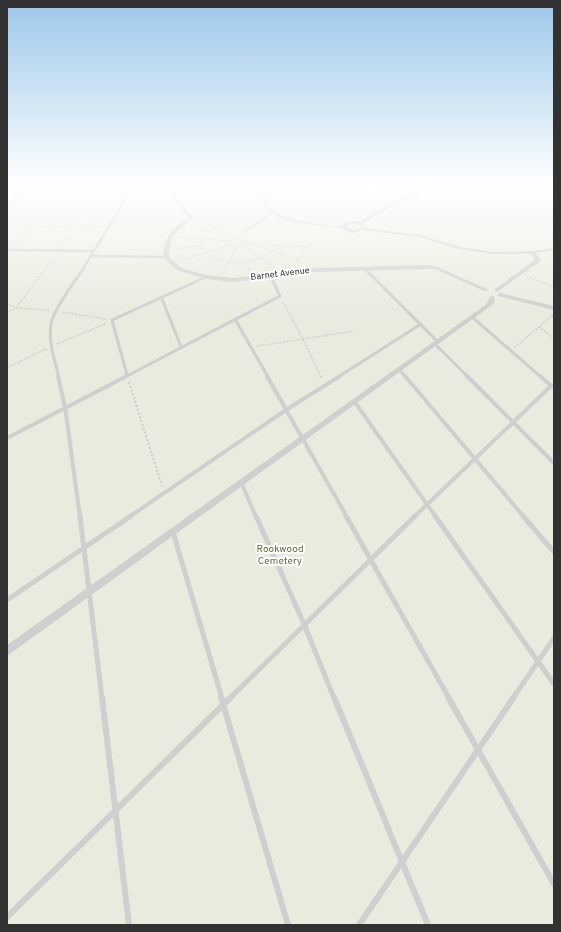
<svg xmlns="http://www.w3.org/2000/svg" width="561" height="932" font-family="Overpass,sans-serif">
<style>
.green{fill:#e8ebde}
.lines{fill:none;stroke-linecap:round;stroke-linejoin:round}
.stream{stroke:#cbe6eb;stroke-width:1.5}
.path-far2{stroke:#ccc;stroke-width:1;stroke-dasharray:1 1;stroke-linecap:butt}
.path-far1{stroke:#ccc;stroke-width:1.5;stroke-dasharray:1.5 1.5;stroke-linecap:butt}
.path{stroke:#ccc;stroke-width:2;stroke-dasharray:2 2;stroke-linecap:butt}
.service-far4{stroke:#cfcfcf;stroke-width:2.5}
.service-far3{stroke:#cfcfcf;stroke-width:3}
.service-far2{stroke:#cfcfcf;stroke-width:4}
.service-far1{stroke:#cfcfcf;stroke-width:5}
.service{stroke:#cfcfcf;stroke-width:6}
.minor{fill:#cfcfcf;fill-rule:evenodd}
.labels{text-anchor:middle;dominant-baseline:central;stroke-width:4;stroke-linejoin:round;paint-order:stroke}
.far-street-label{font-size:9px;fill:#323232;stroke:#fff}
.park-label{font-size:10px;fill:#606f3f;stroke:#fff}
</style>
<rect width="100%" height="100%" fill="#fff"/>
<rect class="green" x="7" y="185" width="547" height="740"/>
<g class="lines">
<polyline class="stream" points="344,200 378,185"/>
<g class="path-far2">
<polyline points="285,185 302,187 373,206"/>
<polyline points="364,185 401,193"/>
<polyline points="198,218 234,237 230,241 230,245 240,247 250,244 298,260"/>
<polyline points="7,226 102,227"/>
<polyline points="191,227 208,232"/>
<path d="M216,227l-15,12c1,3 1,7 2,9 9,18 42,16 58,10 7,-2 12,-8 18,-12"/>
<polyline points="179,237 230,241"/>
<polyline points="234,237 250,244 308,247 298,260 291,265"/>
<polyline points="14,245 66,185"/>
<polyline points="62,245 103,185"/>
<polyline points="245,247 275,268"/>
<polyline points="174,249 200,246"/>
<polyline points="180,261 230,245"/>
<polyline points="246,261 249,269"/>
<polyline points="201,268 215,259"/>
<polyline points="45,269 54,256"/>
<polyline points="226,269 236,248"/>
</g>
<g class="path-far1">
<polyline points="249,268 250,271"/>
<polyline points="224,273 227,268"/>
<polyline points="527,277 554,287"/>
<polyline points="283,302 303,339 354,331"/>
<polyline points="7,304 16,308 49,310"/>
<polyline points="63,312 106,319"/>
<polyline points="7,313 16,308 46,268"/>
<polyline points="539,327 554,338"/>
<polyline points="57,344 107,323"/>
<polyline points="257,346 303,339 321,377"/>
<polyline points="515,347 553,315"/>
<polyline points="7,368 46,349"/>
</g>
<g class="path">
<polyline points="320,376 322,379"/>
<polyline points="129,382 162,486"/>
</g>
<g class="service-far4">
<polyline points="7,208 27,185"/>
<polyline points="247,230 273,212"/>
<polyline points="7,250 93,251"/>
<polyline points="90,256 166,257"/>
<polyline points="83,269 134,185"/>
</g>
<g class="service-far3">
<polyline points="364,268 437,341"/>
<polyline points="162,299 181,347"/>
<polyline points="472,317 541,377"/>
<polyline points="235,319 268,377"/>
<polyline points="434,343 468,377"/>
<polyline points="399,369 405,377"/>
<polyline points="127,375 112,320 206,277"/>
<path d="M59,377c-4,-16 -11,-36 -8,-53 2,-14 24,-43 33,-56"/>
<polyline points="125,377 280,296 270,275"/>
<polyline points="338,377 421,324"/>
</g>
<g class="service-far2">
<polyline points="58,376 65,407 80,517"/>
<polyline points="267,376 347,517"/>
<polyline points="405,376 524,517"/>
<polyline points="467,376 554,463"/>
<polyline points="540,376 554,388"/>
<polyline points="354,401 436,517"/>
<polyline points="7,438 127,376"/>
<polyline points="241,482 256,517"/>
<polyline points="129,517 286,410 340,376"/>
<polyline points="414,517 551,386"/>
</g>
<g class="service-far1">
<polyline points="80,516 102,698"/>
<polyline points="256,516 304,624 334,698"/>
<polyline points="346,516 449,698"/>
<polyline points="435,516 554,684"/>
<polyline points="523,516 554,552"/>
<polyline points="173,532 222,698"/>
<polyline points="7,600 131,516"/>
<polyline points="230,698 415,516"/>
<polyline points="513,698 554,638"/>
</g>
<g class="service">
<polyline points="102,697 129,925"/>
<polyline points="221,697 288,925"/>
<polyline points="334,697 428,925"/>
<polyline points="448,697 554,884"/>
<polyline points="7,917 231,697"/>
<polyline points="359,925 514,697"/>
</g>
<g class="minor">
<path d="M169,185h4l4,14 17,19c-17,15 -24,12 -25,39l12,11 25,7 27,3 82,-10 111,-3 12,2 51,23 -5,1 -49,-22h-9l-111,3 -82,10 -27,-3 -29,-9 -14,-13c2,-22 8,-28 26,-39 -9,-9 -19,-19 -20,-33z"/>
<path d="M261,185h4c0,7 1,16 5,21 12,16 53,19 72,20l1,-3 9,-2 7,1 17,-11 56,-26h4l-1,1 -55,27 -17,10 2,2v1l-11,-2 -7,1 -1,2 7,3 11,-2 56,7 40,12 33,5 40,-1 21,-3v2l-18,3 5,7 -3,3 -41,29 -2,-1v-2l40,-29 -4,-6h-38l-34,-5 -40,-12 -55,-7 -12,3c-4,-1 -7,-4 -11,-5 -21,-4 -59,-2 -74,-19 -5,-7 -6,-16 -6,-24z"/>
<polygon points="500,293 554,306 554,310 498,296 497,295"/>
<polygon points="490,296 495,297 494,303 488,308 7,656 7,645 484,306 488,302"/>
</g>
</g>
<linearGradient id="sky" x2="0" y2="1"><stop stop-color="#9cc8e9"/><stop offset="0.59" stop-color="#fff"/><stop offset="1" stop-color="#fff" stop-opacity="0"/></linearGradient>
<rect width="561" height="315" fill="url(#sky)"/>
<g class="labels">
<g class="far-street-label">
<text transform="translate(280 274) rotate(-7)">Barnet Avenue</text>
</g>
<g class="park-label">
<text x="280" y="549">Rookwood<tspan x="280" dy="12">Cemetery</tspan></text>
</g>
</g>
<rect width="561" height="932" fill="none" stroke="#323232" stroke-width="16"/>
</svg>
